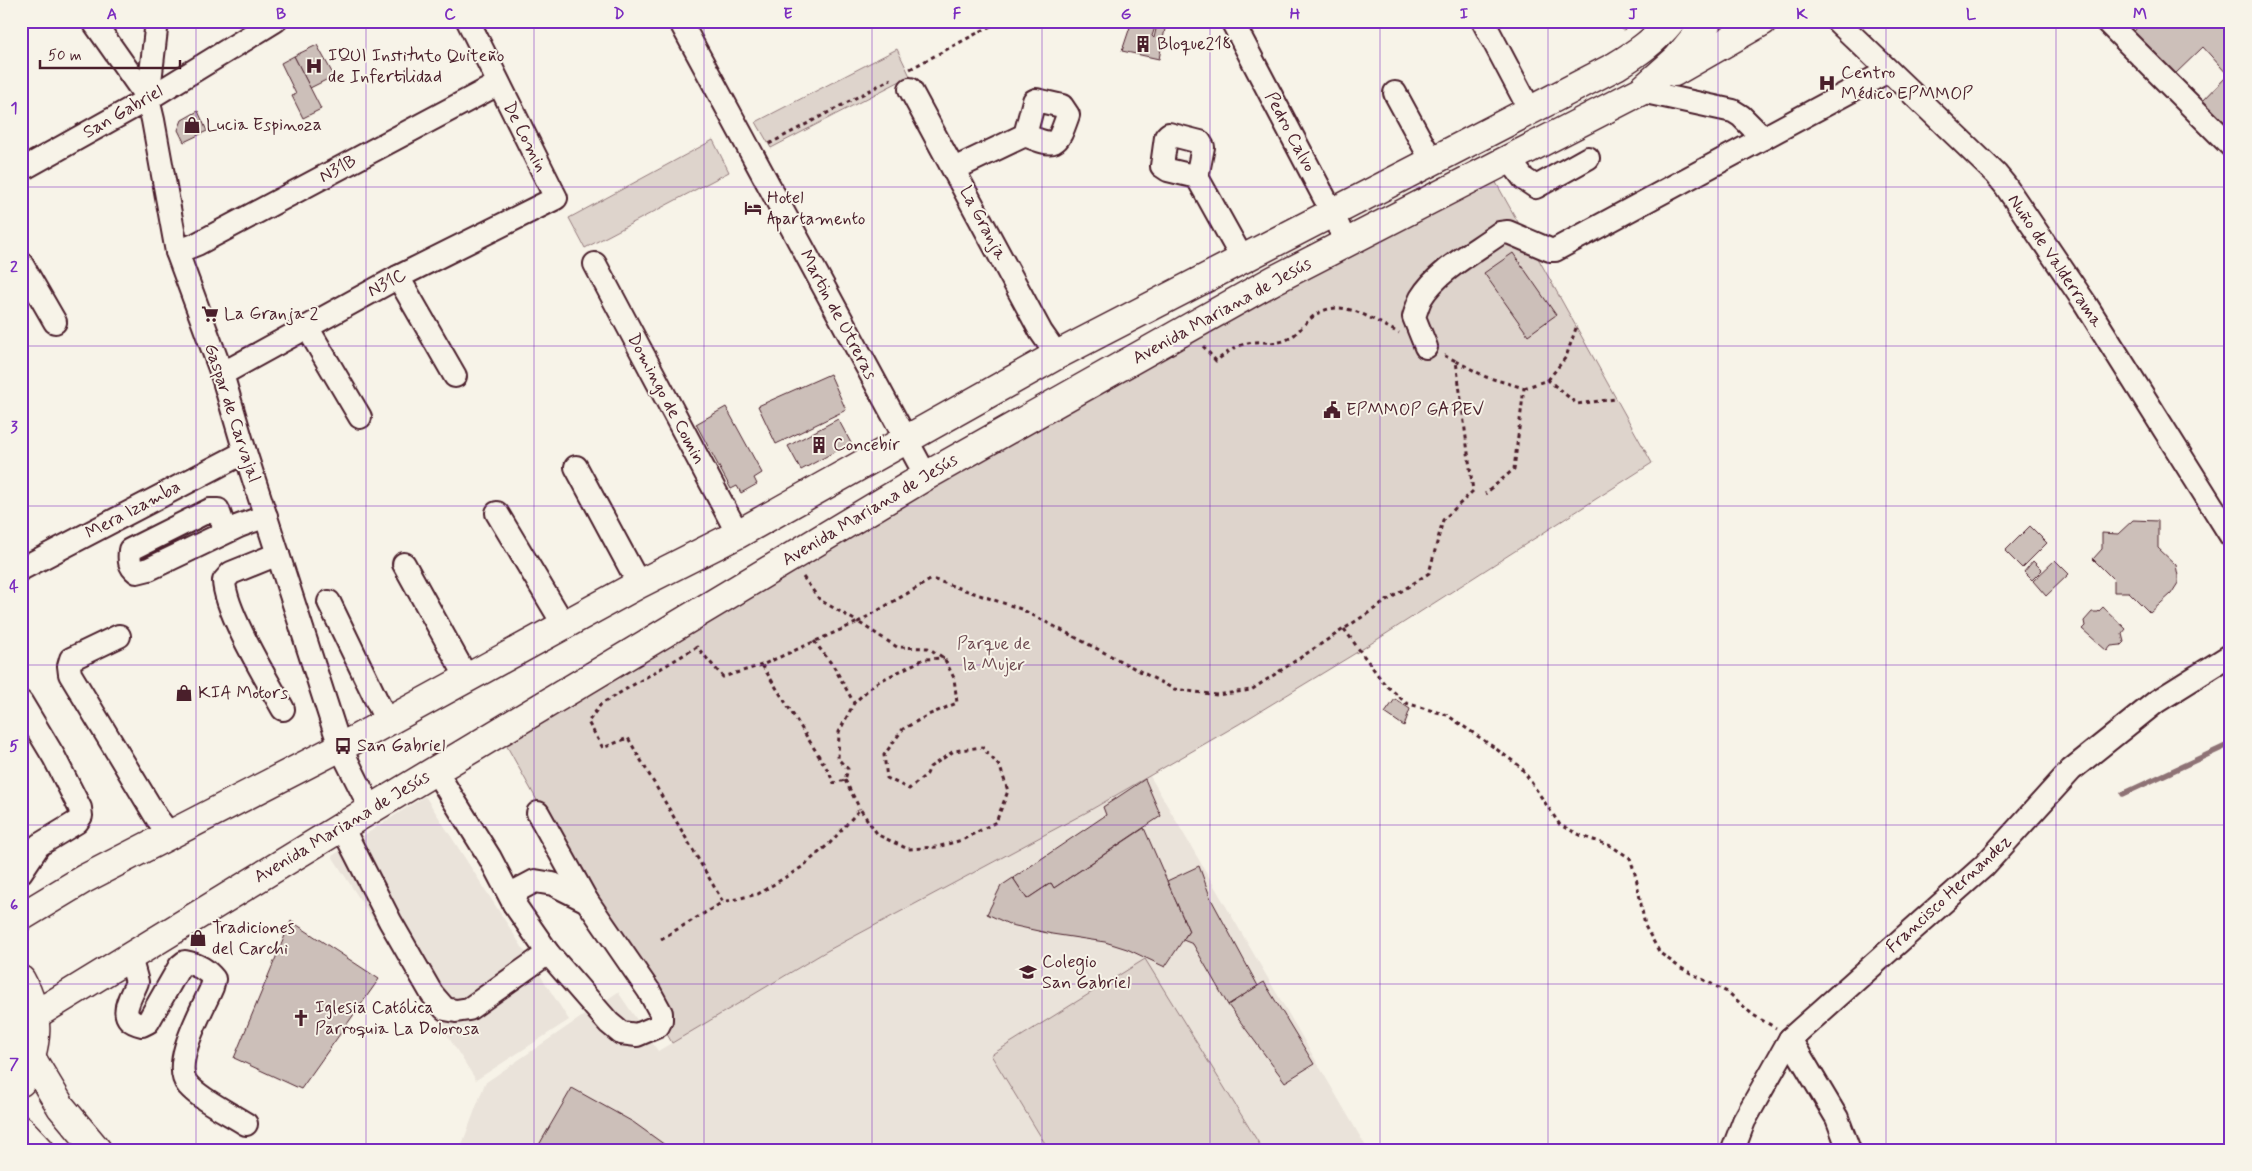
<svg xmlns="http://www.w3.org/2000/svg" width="2252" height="1171" font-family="Mynerve,sans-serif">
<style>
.built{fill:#eae3da}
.green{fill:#ded4cc;stroke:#947a7c}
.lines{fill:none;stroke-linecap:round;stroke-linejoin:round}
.stream{stroke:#8e7275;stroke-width:5.5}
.building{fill:#ccbfb9;stroke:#4a1f2b}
.minor-casing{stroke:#4a1f2b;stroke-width:26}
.major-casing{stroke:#4a1f2b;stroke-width:31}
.path{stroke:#4a1f2b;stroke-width:3;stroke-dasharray:4 4;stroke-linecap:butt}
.minor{stroke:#f7f3e8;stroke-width:22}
.major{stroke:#f7f3e8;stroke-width:28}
.grid{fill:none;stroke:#7b2cbf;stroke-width:1;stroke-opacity:0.55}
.labels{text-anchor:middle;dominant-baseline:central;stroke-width:4;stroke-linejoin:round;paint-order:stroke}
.poi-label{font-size:18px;fill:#4a1f2b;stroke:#f7f3e8;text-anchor:start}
.street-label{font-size:18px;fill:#4a1f2b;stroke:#f7f3e8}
.park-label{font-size:18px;fill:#6f4c53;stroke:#f7f3e8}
.neatline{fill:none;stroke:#7b2cbf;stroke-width:2}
.grid-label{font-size:16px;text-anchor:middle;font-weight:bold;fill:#7b2cbf}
</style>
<rect width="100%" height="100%" fill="#f7f3e8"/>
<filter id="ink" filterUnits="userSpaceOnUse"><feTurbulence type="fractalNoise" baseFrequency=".02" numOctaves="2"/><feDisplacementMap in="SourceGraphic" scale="10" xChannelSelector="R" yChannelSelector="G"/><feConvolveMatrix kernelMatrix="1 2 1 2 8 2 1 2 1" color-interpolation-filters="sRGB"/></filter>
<g filter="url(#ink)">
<g class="built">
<polygon points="1150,776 1368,1150 460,1150 485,1083 618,992 658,1051 825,952 1087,812"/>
<polygon points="425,796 569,1020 476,1080 332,856"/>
</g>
<g class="green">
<polygon points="897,49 910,76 771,148 756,122"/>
<polygon points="713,140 729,172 585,248 569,218"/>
<polygon points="1489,170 1652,463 1364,648 1239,724 1087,812 825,952 672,1043 499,732"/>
<polygon points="1145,959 1263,1150 1049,1150 991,1055"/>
</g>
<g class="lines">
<polyline class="stream" points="2123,794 2228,745 2231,748"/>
</g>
<g class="building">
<polygon points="1132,21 1157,21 1152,36 1154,38 1157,25 1165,29 1159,59 1122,51"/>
<polygon points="1619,21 1639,21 1623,30"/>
<polygon points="2142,21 2231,21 2231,137 2199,105 2228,75 2203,47 2172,77 2130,37"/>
<polygon points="317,45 334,76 310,88 294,56"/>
<polygon points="294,56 321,109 303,118 292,96 296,94 281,63"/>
<polygon points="198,111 207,131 184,142 178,130 182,120"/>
<polygon points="1513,253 1556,315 1528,335 1484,273"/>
<polygon points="830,374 846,410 776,444 758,406"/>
<polygon points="726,407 762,473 754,478 757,484 741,493 737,486 731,489 696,424"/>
<polygon points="838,419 851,443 801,470 788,446"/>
<polygon points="2133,520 2158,521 2158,548 2176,565 2178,576 2178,583 2171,594 2150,613 2129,592 2114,592 2114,580 2093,559 2102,549 2102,533 2118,534"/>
<polygon points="2030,526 2047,543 2022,568 2005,551"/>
<polygon points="2055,560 2069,574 2046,596 2033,581"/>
<polygon points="2033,561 2042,570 2032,580 2024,572"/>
<polygon points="2103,607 2126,629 2122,634 2124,642 2121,645 2111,646 2107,651 2082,629 2085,626 2084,621 2092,612 2098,612"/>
<polygon points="1395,699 1410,709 1404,726 1385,713"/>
<polygon points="1145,779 1161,816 1054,888 1051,883 1027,899 1013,878 1106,815 1103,807"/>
<polygon points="1144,828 1189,931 1165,967 1127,949 1105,942 1052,934 1011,925 987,914 1001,886 1013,878 1027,899 1051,883 1054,888"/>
<polygon points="1199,866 1211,899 1258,986 1228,1005 1193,944 1183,940 1189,931 1167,881"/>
<polygon points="291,921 379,979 301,1089 234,1058"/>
<polygon points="1264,982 1314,1064 1285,1082 1228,1005"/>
<polygon points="572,1088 633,1122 672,1150 536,1150"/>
</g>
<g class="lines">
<g class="minor-casing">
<g id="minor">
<polyline points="93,21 148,99 153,120 177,252 222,374 245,452 340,747 371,809"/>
<polyline points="680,21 926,476"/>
<polyline points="1232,21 1332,212 1346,243"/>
<polyline points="1483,21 1530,110"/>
<polyline points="1837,21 1996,174 2005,185 2085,303 2231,536"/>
<polyline points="2106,21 2231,146"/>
<polyline points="910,89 1041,332 1057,355"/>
<polyline points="1641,91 1733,111 1741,116 1763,138"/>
<polyline points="1395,93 1432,161"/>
<polyline points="148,99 157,21"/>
<polyline points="1509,159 1524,179 1536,187 1588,158"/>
<path d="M954,169l71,-34c32,13 32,11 43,-20l-6,-9 -26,-6 -2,1 -9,34"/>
<polyline points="21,170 148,99 275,21"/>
<polyline points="1197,177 1168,170 1162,166 1166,137 1169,134 1200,142 1203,147 1197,177 1242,258"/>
<polyline points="177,252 197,244 498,84"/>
<polyline points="21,263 55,322"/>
<polyline points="595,264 738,534"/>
<polyline points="398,277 455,376"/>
<polyline points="307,327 360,417"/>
<path d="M1426,347l-12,-30c2,-6 4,-13 7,-19 17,-28 53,-46 79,-65l8,-1 42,18h5l333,-179"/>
<polyline points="222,374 398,277 556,198 468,21"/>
<polyline points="576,467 639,584"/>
<polyline points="497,513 564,625"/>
<path d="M226,532l-8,-22h-8l-80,40c-1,10 -1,16 7,22l12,-3 90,-43 27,-10"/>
<path d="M278,554l-47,19 -7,8c1,30 43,99 59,128"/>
<polyline points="404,564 467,678"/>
<polyline points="21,569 245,452"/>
<polyline points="329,602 387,722"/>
<polyline points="119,636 71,659 69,666 70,674 157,818 170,835"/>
<polyline points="21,702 54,757 80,808 81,816 77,822 39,845 21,872"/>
<polyline points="435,770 490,858 514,904"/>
<polyline points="538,813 587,901"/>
<polyline points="342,827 390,921 432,994 445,1009 456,1011 469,1009 548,953"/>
<polygon points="535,881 553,884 587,901 649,991 661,1013 661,1020 658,1026 637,1035 621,1033 609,1023 548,953 514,904 518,890"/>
<path d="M130,957l7,25c-6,16 -23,37 5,43l6,-3 32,-56 5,-4c11,2 22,8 29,17l-2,8c-9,22 -42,77 -24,98 13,15 41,28 58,39"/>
<polyline points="1733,1150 1744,1121 1790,1039"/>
<polyline points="1849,1150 1837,1118 1790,1039 1984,866 2071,770 2156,702 2231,655"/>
</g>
</g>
<g class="major-casing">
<g id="major">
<polyline points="1674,72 1763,21"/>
<path d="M21,917l63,-38 270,-139 285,-156 99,-50 319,-179 559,-289c21,-13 39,-25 55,-45"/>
<path d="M21,980c21,36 17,66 0,102"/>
<polyline points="35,1015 358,817 926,476 1274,280 1641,91 1677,59 1708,21"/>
<polyline points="32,1059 61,1107 97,1150"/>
<polyline points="21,1130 40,1150"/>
</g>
</g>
<g class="path">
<polyline points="910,69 1000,21"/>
<polyline points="769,144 891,79"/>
<path d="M1203,346l13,15c13,-10 23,-18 40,-19 8,-1 16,2 23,0 13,-2 19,-11 27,-19 30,-32 62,-5 93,10"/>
<polyline points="1456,361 1486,377 1524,388 1514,469 1485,494"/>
<polyline points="1548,380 1566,357 1576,328"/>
<polyline points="1524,388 1548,380 1577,404 1616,399"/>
<polyline points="803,577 820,600 858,622 932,579 1021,609 1174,689 1217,695 1251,690 1429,573 1443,520 1473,491 1456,361 1443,355"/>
<polyline points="1344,629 1383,682 1406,703 1447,715 1492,746 1521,767 1560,825 1582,836 1611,846 1630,858 1636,877 1645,926 1660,953 1679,967 1729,993 1753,1015 1776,1028"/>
<polyline points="814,641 834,667 854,703"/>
<polyline points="762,665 723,677 697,647 601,704 588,722 603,748 628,738 723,902 758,894 802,867 830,843 860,809 878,835 908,849 937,847 962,840 996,822 1008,791 1000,767 982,747 954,751 930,767 927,774 909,789 887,778 884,755 903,729 928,715 957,703 954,678 944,658 928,648 897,647 858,622 762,665 827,769 834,783 845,780 848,769 838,759 839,732 854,703 874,684 924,659 944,658"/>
<polyline points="845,780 860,809"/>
<polyline points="661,939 723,902"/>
</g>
<use href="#minor" class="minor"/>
<use href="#major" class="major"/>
</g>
</g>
<path class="grid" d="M196,21v1129M366,21v1129M534,21v1129M704,21v1129M872,21v1129M1042,21v1129M1210,21v1129M1380,21v1129M1548,21v1129M1718,21v1129M1886,21v1129M2056,21v1129M21,187h2210M21,346h2210M21,506h2210M21,665h2210M21,825h2210M21,984h2210"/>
<defs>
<g id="building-bare" transform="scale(1.35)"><path d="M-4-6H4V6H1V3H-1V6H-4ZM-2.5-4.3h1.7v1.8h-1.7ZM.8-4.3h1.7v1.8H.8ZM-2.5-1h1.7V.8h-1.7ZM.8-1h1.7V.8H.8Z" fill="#4a1f2b" stroke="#f7f3e8" stroke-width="2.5" paint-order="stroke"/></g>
<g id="hospital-bare" transform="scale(1.35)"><path d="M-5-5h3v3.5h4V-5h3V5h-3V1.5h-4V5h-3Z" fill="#4a1f2b" stroke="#f7f3e8" stroke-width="2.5" paint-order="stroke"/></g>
<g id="shop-bare" transform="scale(1.35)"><path d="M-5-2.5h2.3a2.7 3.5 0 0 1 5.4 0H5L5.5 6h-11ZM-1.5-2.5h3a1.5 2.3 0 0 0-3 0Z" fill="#4a1f2b" stroke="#f7f3e8" stroke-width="2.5" paint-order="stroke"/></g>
<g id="hotel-bare" transform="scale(1.35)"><path d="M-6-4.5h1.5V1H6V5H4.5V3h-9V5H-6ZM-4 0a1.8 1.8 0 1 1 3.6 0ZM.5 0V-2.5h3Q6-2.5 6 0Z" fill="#4a1f2b" stroke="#f7f3e8" stroke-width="2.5" paint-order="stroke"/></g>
<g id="supermarket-bare" transform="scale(1.35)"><path d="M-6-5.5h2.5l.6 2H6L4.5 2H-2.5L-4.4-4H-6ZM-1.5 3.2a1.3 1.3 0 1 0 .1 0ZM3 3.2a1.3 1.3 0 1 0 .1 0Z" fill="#4a1f2b" stroke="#f7f3e8" stroke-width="2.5" paint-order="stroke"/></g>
<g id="civic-bare" transform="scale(1.35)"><path d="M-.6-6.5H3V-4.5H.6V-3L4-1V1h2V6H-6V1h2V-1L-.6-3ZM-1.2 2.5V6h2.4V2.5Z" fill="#4a1f2b" stroke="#f7f3e8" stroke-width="2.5" paint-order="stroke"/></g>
<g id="bus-bare" transform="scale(1.35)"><path d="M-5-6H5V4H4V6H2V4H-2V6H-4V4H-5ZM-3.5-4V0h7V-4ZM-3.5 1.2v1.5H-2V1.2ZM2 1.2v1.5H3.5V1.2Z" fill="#4a1f2b" stroke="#f7f3e8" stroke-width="2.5" paint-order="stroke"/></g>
<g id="university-bare" transform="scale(1.35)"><path d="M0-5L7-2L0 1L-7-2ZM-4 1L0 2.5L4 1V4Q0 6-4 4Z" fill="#4a1f2b" stroke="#f7f3e8" stroke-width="2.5" paint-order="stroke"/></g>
<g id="church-bare" transform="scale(1.35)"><path d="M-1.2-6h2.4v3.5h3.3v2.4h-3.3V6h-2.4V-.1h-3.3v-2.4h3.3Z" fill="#4a1f2b" stroke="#f7f3e8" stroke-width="2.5" paint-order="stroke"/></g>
</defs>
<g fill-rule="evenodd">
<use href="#building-bare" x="1143" y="44"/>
<use href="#hospital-bare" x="314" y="66"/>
<use href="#hospital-bare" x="1827" y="83"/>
<use href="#shop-bare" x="192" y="125"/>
<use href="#hotel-bare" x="753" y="208"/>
<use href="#supermarket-bare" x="210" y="314"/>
<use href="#civic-bare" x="1332" y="410"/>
<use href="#building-bare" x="819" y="445"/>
<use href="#shop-bare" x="184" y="693"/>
<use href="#bus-bare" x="343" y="746"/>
<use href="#shop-bare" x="198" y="938"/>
<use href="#university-bare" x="1028" y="972"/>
<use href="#church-bare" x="301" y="1018"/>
</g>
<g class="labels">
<g class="poi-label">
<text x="1157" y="44">Bloque218</text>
<text x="328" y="56">IQUI Instituto Quiteño<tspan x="328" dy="21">de Infertilidad</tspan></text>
<text x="1841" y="73">Centro<tspan x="1841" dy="21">Médico EPMMOP</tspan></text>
<text x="206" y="125">Lucia Espinoza</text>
<text x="767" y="198">Hotel<tspan x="767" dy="21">Apartamento</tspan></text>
<text x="224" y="314">La Granja 2</text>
<text x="1346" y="410">EPMMOP GAPEV</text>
<text x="833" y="445">Concebir</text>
<text x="198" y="693">KIA Motors</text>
<text x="357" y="746">San Gabriel</text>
<text x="212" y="928">Tradiciones<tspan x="212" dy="21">del Carchi</tspan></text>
<text x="1042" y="962">Colegio<tspan x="1042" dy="21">San Gabriel</tspan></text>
<text x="315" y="1008">Iglesia Católica<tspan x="315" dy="21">Parroquia La Dolorosa</tspan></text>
</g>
<g class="street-label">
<text transform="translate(123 112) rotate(-30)">San Gabriel</text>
<text transform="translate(1290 132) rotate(62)">Pedro Calvo</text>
<text transform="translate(525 137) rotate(63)">De Comin</text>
<text transform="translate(338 169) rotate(-28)">N31B</text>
<text transform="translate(983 223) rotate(62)">La Granja</text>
<text transform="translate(2055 261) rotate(56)">Nuño de Valderrama</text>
<text transform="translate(387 283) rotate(-28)">N31C</text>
<text transform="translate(1222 311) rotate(-29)">Avenida Mariana de Jesús</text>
<text transform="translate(838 315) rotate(62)">Martin de Utreras</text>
<text transform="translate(666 399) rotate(62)">Domingo de Comin</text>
<text transform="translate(232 413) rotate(72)">Gaspar de Carvajal</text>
<text transform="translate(133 510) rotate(-28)">Mera Izamba</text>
<text transform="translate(870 510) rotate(-31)">Avenida Mariana de Jesús</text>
<text transform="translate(342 827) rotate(-31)">Avenida Mariana de Jesús</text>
<text transform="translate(1949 894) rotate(-43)">Francisco Hernandez</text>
</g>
<g class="park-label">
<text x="994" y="644">Parque de<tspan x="994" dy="21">la Mujer</tspan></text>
</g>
</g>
<rect width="2252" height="1171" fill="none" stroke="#f7f3e8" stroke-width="55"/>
<path d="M40 60v8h140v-8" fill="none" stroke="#4a1f2b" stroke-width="2.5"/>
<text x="48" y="60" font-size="15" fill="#4a1f2b" stroke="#f7f3e8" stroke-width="4" paint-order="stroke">50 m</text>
<rect x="28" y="28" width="2196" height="1116" class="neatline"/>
<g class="grid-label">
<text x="112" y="19">A</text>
<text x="281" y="19">B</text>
<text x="450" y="19">C</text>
<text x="619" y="19">D</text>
<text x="788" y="19">E</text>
<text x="957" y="19">F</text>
<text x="1126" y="19">G</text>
<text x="1295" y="19">H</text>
<text x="1464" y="19">I</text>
<text x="1633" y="19">J</text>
<text x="1802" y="19">K</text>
<text x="1971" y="19">L</text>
<text x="2140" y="19">M</text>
<text x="14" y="113">1</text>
<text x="14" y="272">2</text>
<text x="14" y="432">3</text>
<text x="14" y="591">4</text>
<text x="14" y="751">5</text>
<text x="14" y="910">6</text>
<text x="14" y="1069">7</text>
</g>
</svg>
